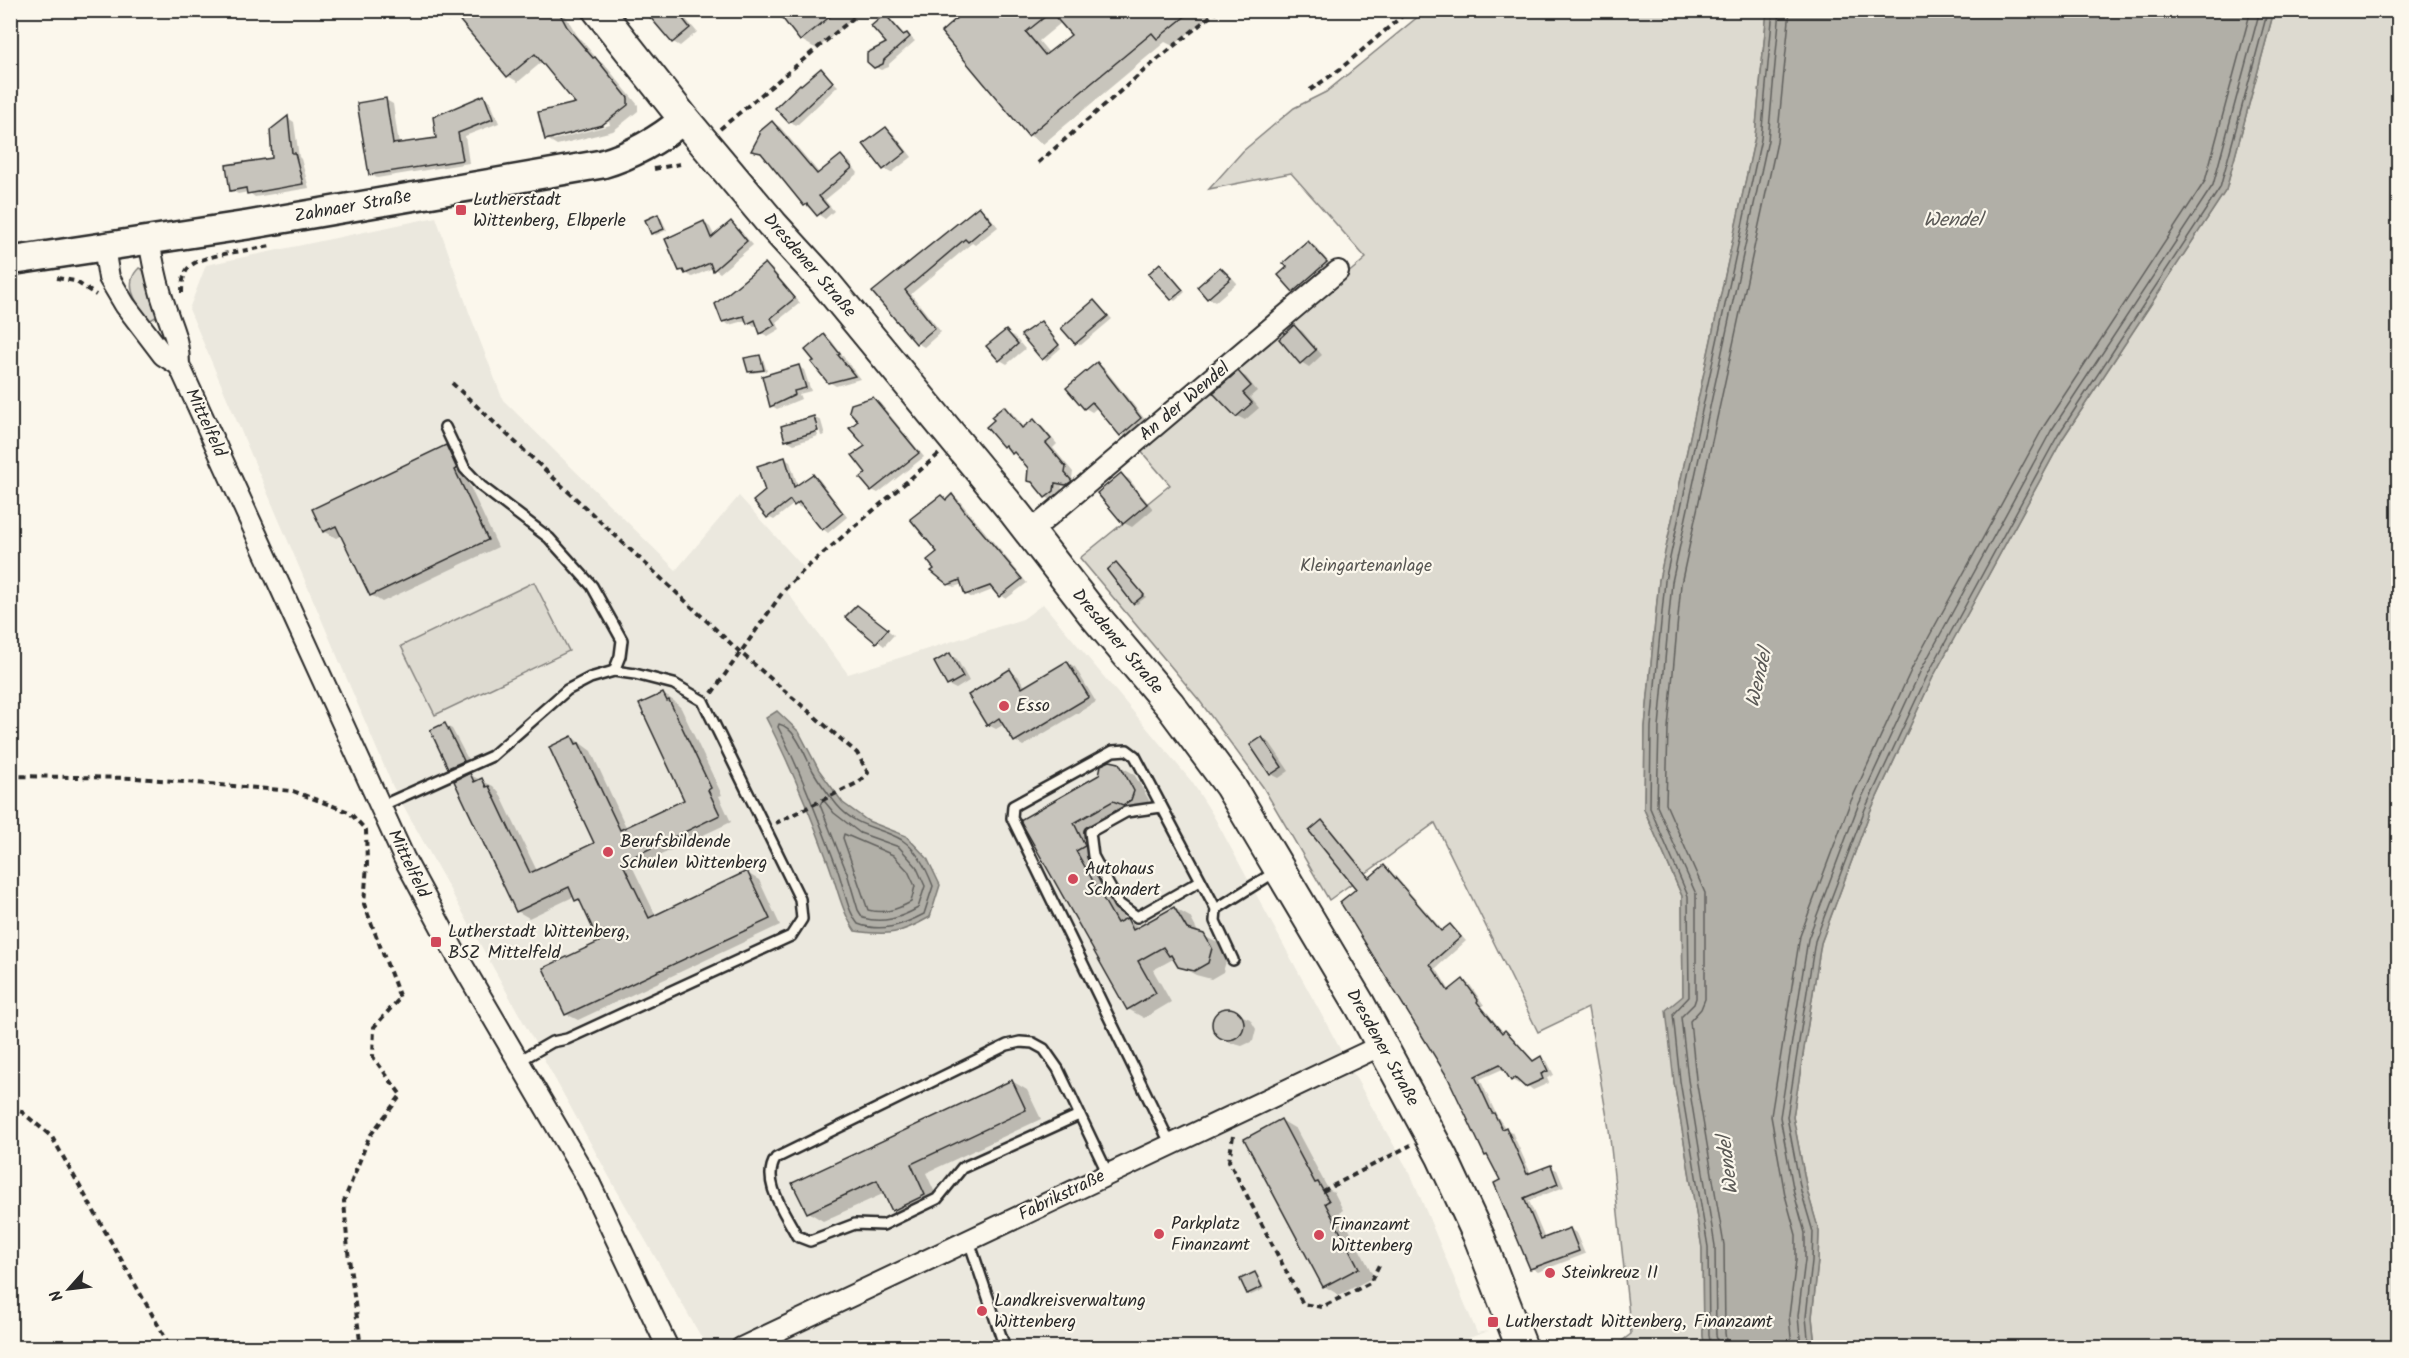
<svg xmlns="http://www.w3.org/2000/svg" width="2409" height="1358" font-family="Kalam,sans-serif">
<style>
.built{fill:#ebe8de}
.green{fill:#dddad0;stroke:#84827e;stroke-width:1.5}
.water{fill:#b1afa7;stroke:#7b7a75;stroke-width:1.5}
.shadow{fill:#0003;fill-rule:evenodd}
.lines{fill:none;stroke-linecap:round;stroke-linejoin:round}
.shore{stroke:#61605d;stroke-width:1.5}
.building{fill:#c7c4bc;stroke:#2b2b2b;stroke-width:1.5;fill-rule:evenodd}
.service-casing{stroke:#2b2b2b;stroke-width:14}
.minor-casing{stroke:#2b2b2b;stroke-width:24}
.secondary-casing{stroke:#2b2b2b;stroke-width:32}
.primary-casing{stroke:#2b2b2b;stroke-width:34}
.path{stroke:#2b2b2b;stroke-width:4;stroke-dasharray:6 4.5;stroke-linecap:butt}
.service{stroke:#fbf7ec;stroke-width:9}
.minor{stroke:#fbf7ec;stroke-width:20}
.secondary{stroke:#fbf7ec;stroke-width:27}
.primary{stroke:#fbf7ec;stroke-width:30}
.poi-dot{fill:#d1495b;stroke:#fbf7ec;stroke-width:2}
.labels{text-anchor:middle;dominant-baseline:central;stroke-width:4.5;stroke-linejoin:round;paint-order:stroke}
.poi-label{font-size:18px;fill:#2b2b2b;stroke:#fbf7ec;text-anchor:start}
.street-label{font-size:18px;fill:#2b2b2b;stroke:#fbf7ec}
.park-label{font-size:18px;fill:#585754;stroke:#fbf7ec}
.water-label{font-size:20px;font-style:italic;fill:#5a5956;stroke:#fbf7ec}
</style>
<rect width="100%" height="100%" fill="#fbf7ec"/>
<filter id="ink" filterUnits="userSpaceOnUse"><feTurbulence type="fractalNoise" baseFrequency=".0167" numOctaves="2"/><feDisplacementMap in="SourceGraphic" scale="12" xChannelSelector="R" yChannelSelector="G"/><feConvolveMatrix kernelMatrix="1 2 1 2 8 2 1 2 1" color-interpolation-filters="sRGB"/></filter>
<g filter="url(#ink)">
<polygon class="built" points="436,217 470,315 503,400 676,570 739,496 805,569 785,589 848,674 1023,619 1043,604 1192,782 1213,815 1369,1102 1411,1175 1477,1333 1489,1331 1440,1348 707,1347 616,1189 393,787 189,309 206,265"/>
<g class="green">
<polygon points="1425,11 1767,11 1755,137 1659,580 1645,727 1644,809 1682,896 1683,996 1674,1082 1702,1248 1703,1336 1705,1347 1614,1347 1631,1334 1609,1129 1588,1008 1538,1032 1435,823 1329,900 1263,787 1199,700 1080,558 1170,485 1140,450 1366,258 1291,173 1209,189 1243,151 1294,108 1326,92"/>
<polygon points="2274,11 2398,11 2398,1347 1815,1347 1812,1317 1818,1261 1819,1232 1807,1190 1793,1117 1821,943 1870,812 1933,677 2063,438 2226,190"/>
<path d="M139,268l4,2 16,45 -10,6c-10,-15 -28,-36 -10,-53z"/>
<polygon points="534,582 569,651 435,715 401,646"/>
</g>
<g class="water">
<polygon points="1767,11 2274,11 2226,190 2063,438 1933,677 1870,812 1821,943 1793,1117 1807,1190 1819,1231 1818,1261 1812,1317 1815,1347 1705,1348 1703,1336 1702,1248 1674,1082 1666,1010 1683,996 1682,896 1644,809 1645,727 1659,580 1755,137"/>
<path d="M777,711l22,21 20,38 24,33 25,18 38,15 21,22 13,27 -10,32c-30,17 -41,19 -75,14 -14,-21 -18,-45 -27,-69 -18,-49 -38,-98 -62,-144z"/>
</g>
<g class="shadow">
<path d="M434,10h128l15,25 22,26 6,4 33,40v6l-25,20 -56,14 -10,-6 31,-35 -36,-42 -24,20 -10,-6 -51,-61 -9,7zM609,122l1,3 -57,15v-3z"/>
<polygon points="646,10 678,10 697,32 680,46 673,42"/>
<polygon points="715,10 731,10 723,17"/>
<polygon points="778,10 864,10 817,49 801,40"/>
<path d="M968,10h249l-44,36 -8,-4 -122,102 -14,-9zM1062,22l11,13 -23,19 -11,-13z"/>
<polygon points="885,16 891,20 905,35 907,34 915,41 889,64 889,67 881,70 875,67 888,44"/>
<polygon points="822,70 838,86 796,126 777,108"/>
<polygon points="484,97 490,101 499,123 465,136 469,163 377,178 370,174 386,100 393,104 399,145 438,139"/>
<polygon points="288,118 294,122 299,157 301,159 309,188 255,197 248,192 238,194 231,190 274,159"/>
<polygon points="773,123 780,127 820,174 841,156 849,161 858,173 825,200 834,211 825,219 805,205 764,155 753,150"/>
<polygon points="886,129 893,133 912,157 891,173 884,169"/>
<polygon points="979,208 986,212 998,227 975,245 972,243 911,294 941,332 924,347 917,343 874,292"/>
<polygon points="658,216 661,218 667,230 656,235 652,233"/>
<polygon points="704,223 710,227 715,237 731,223 737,227 753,245 720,273 713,268 692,277 680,270"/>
<polygon points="1309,243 1316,247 1333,267 1301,295 1294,291"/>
<polygon points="765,265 772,269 800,303 776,322 780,329 768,336 761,333 758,325 754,326 747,320 729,325 723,321"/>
<polygon points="1160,265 1185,292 1175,301 1172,299"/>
<polygon points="1221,269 1228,273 1237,283 1215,302 1208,298"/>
<polygon points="1095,302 1112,319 1081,345 1076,342"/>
<polygon points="1041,322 1061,348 1046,361 1043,359"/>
<polygon points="1294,327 1302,331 1322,355 1309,367 1301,362"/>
<polygon points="1006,332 1014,336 1025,349 1007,364 1000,360"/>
<polygon points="824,336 831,340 860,379 836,386 829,382"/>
<polygon points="760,357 763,359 767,371 753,373 750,371"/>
<polygon points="1097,364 1104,368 1147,422 1128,438 1121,434 1098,407 1092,412 1085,408"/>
<polygon points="799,367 804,370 811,391 799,394 801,399 777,409 772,406"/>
<polygon points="1238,373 1246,377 1257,391 1250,397 1259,408 1245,420 1237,416"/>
<polygon points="873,399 880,403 924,457 878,493 872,490 867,446 860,422"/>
<polygon points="1004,408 1011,412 1025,428 1034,420 1041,425 1057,444 1053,448 1073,472 1072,478 1078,485 1074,489 1062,486 1061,495 1053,501 1046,497 1036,485 1028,480 1030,468 1021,457 1004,446 996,420"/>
<polygon points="813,417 821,421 825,435 821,436 817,421 814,421 818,436 794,444 787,440"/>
<polygon points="446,447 457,454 467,475 465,476 498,547 382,602 371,595 342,535 336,538 324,531"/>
<polygon points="785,459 790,462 798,486 813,476 819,479 847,517 828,533 823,529 803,506 801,508 794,504 774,520 768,517 767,491"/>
<polygon points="1121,475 1129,479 1153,509 1132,527 1124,523"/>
<polygon points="953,496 958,499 1027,583 1006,599 995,589 972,598 966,594 963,584 954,587 948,584 939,552 941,497 948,500"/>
<polygon points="1119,566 1146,597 1137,604 1134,603"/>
<polygon points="858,607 894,635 884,646 847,617"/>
<polygon points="950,655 957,659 969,681 956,689 948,685"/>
<polygon points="1067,662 1075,667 1096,702 1023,746 1015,741 1005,724 996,729 988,725 1010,671 1018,676 1026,688"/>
<polygon points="663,694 674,701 681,708 722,795 719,796 731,822 633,868 656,916 747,873 759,880 780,925 578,1020 566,1014 601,942 582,903 575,896 529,918 517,911 470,775 493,786 500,794 537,871 596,843 572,737 591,751 627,829 686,801"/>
<polygon points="444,725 452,729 471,765 457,772 449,767"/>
<polygon points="1263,739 1270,743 1289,771 1279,778 1271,774"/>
<polygon points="1118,765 1134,774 1149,800 1146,808 1129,809 1089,832 1100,855 1091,860 1125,920 1140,927 1174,908 1190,917 1199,934 1220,944 1227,958 1223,972 1211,979 1196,975 1179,966 1175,958 1153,970 1171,1002 1144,1018 1128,1009 1022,820"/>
<polygon points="1322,822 1328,826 1371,878 1384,867 1391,871 1443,931 1450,926 1456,930 1466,941 1436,968 1450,991 1463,981 1470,985 1484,1005 1482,1006 1504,1033 1512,1036 1535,1062 1541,1058 1547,1061 1554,1075 1547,1078 1549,1083 1533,1090 1521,1081 1519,1084 1512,1080 1505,1068 1480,1079 1497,1116 1506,1129 1512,1132 1531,1174 1550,1167 1557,1170 1564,1187 1529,1201 1545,1239 1570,1229 1576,1233 1585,1254 1538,1272 1532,1268 1502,1181 1490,1157 1486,1155 1358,889"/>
<polygon points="1226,1009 1250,1019 1256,1029 1253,1041 1242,1046 1231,1043 1219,1036 1213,1026 1216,1014"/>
<polygon points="1012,1081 1027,1090 1041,1119 926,1173 940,1204 908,1219 893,1210 885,1193 823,1221 808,1212"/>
<polygon points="1281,1120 1296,1129 1328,1189 1334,1192 1343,1210 1340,1212 1374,1277 1339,1295 1324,1286"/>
<polygon points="1255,1273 1258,1275 1264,1289 1251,1295 1248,1293"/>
</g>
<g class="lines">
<g class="shore">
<path d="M779,724c17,4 26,32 34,47 7,12 16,24 24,34 19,23 43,22 65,35 15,10 25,30 31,46l-9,28c-21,11 -42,19 -66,10 -12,-16 -14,-37 -21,-56 -18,-47 -36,-96 -59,-141z"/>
<path d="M822,801l3,1 9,11 26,20 39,14 17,19 9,20 -7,22c-18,10 -35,16 -55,10l-5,-8 -11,-37 -27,-68z"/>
<path d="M844,834l49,21 15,16 7,15 -4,16c-15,8 -27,12 -43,8l-25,-72z"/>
<polyline points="1711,1348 1709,1335 1708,1247 1680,1081 1673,1014 1689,997 1688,896 1650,808 1651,727 1665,581 1761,139 1773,10"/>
<polyline points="1718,1348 1716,1334 1715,1246 1688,1080 1681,1017 1694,1004 1696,998 1696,894 1657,806 1659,727 1672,582 1768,140 1780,10"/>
<polyline points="1727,1348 1725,1333 1724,1245 1696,1079 1690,1021 1701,1009 1705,999 1705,893 1666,804 1668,728 1681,584 1777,142 1790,10"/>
<polyline points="1792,1348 1789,1316 1796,1260 1796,1235 1785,1195 1771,1116 1800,936 1850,803 1913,666 2044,426 2205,181 2251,10"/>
<polyline points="1801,1348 1798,1316 1805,1260 1805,1233 1794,1193 1780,1117 1808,939 1858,806 1921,670 2051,431 2213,185 2260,10"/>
<polyline points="1809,1348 1806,1317 1812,1261 1813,1232 1801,1191 1787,1117 1815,941 1865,809 1928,674 2058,435 2220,188 2268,10"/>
</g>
</g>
<g class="building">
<polygon points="451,10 558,10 567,27 593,58 595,57 628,98 628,105 602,125 545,140 538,112 575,103 535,54 507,77"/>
<polygon points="644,10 676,10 690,28 672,43"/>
<polygon points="776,10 838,10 800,41"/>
<path d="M966,10h227l-36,29 -5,-6 -124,103 -87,-104zM1051,12l20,23 -26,20 -19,-23z"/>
<polygon points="885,14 903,35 907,33 910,37 884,60 883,64 874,68 867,62 867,53 886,43 871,26"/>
<polygon points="821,68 833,82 789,123 775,108 800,84 801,85"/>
<polygon points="484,95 493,119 458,133 463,160 369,175 357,103 386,98 393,144 436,138 433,117"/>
<polygon points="288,116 292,153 295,153 303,184 247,194 246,188 230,191 226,165 272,158 270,130"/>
<polygon points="772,121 817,174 841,155 852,168 819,196 828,207 817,216 807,204 804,206 761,153 751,151 760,134 759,132"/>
<polygon points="886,127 906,152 883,170 863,144"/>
<polygon points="979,206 992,222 968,242 965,239 905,290 935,328 916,344 872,292"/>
<polygon points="658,214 664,229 651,234 645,220"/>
<polygon points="704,221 711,238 731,221 747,241 713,271 710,263 685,274 683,270 679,271 665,239"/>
<polygon points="1308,241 1327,262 1293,292 1278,275 1287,267 1283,263"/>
<polygon points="765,263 795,298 771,318 775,325 760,334 755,320 747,324 744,316 722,322 715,304"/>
<polygon points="1160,263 1183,290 1171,300 1148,274"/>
<polygon points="1220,267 1231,278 1207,299 1197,287"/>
<polygon points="1094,300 1108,316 1075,344 1061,328"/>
<polygon points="1041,321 1059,345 1042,360 1021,335"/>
<polygon points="1294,325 1316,350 1300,364 1279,339"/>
<polygon points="1006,330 1018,344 999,361 986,346"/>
<polygon points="824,334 840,354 838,355 855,376 828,383 811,362 814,361 805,350"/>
<polygon points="760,355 764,370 748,372 744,358"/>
<polygon points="1097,362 1141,418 1120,436 1092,402 1084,409 1066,388"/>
<polygon points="799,365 806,388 794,391 795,395 770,407 762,376"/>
<polygon points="1238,371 1251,386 1243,393 1252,403 1236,417 1213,393"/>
<polygon points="873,397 919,453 871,491 860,478 866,473 852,455 865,446 849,428 858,421 849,411 851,404"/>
<polygon points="1004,406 1022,428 1034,419 1051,439 1046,443 1066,467 1065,473 1072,481 1066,485 1055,483 1054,491 1045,498 1032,482 1027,481 1028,468 1014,452 1012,454 1005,445 1003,447 986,427 994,420 991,417"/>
<polygon points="814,416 818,431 785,441 781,426"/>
<polygon points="446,445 457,469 455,470 488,540 370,596 336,526 323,532 312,509"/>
<polygon points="785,457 794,487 813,474 843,513 822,530 799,502 794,506 790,500 767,518 753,501 765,491 757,466"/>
<polygon points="1121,473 1147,504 1123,524 1097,493"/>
<polygon points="952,494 966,513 1022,579 999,597 990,586 965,595 960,580 948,585 931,571 934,569 927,560 937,552 910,519 941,495 946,500"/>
<polygon points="1116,562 1144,595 1133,604 1107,570"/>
<polygon points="857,605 888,629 876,643 845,617"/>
<polygon points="950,653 963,677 947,686 934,662"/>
<polygon points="1067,661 1089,697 1014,742 999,718 987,726 968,695 1010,669 1022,688"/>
<polygon points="663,693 667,701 669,700 711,788 708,790 720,815 622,862 649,918 747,871 770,919 565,1015 543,968 599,942 579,899 575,901 569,887 516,912 454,781 470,773 474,782 482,778 486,787 489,786 530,873 594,843 549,747 572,736 576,744 579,743 620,830 684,800 639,704"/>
<polygon points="445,723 464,761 448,768 430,730"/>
<polygon points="1262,737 1282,767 1270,775 1250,745"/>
<polygon points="1110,761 1119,763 1134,791 1131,800 1123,805 1113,801 1074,823 1085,846 1076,851 1117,923 1127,918 1133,930 1174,907 1187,929 1204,934 1212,948 1208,963 1194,971 1178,967 1171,955 1169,956 1163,947 1138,961 1156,993 1127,1010 1020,820 1099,775 1101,765"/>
<polygon points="1322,820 1369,878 1384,865 1441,931 1450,924 1461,937 1430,964 1448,991 1463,979 1478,1000 1477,1002 1502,1033 1505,1030 1533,1061 1541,1056 1548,1071 1541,1074 1543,1079 1525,1087 1515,1078 1511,1081 1500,1064 1475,1076 1492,1113 1494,1113 1502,1129 1506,1127 1527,1174 1551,1165 1558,1184 1524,1198 1541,1239 1570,1228 1579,1251 1530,1269 1494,1183 1500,1180 1487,1155 1485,1156 1448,1078 1340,902 1356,889 1309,831"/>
<circle cx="1228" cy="1024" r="16"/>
<polygon points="1012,1080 1026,1110 911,1164 925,1195 892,1211 877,1180 807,1213 792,1183"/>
<polygon points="1281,1119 1315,1183 1318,1182 1329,1201 1325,1203 1359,1268 1323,1287 1244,1139"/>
<polygon points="1255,1272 1262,1287 1247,1294 1240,1279"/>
</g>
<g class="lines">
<g class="service-casing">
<g id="service">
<polyline points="445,427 465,469 481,486 549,538 592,586 622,640 620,656 614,671"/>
<polyline points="381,806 492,756 567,690 590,678 614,671 635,674 674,684 703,701 800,899 802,919 791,936 567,1039 552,1042 519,1061"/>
<polyline points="1161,807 1126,812 1090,832 1093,856 1119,904 1137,917 1200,881"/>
<polyline points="1216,909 1275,872"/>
<path d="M1079,1115l-117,53 -25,31 -54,26 -28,-1 -45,17 -13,-5c-11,-22 -37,-55 -21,-78l231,-113 13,-3 13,1 11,6 14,20 50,105"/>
<polyline points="1171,1145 1012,818 1013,806 1113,751 1127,750 1135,756 1216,909 1215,921 1233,960"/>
<polyline points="969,1241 1005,1348"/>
</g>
</g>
<g class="minor-casing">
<g id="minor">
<path d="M149,240c4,24 9,47 17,70 7,22 13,31 13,55l225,493 49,91 136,233 79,166"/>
<polyline points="104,247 109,278 125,305 163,355 179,365"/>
<polyline points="1030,532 1338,271"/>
<polyline points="741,1348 1382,1045"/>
</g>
</g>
<g class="secondary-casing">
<path id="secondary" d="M10,261l238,-36 354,-61c31,-9 57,-24 82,-45"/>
</g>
<g class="primary-casing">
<polyline id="primary" points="598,10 684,119 772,224 823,280 1015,513 1094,615 1170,705 1230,786 1360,1005 1442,1157 1480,1239 1522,1348"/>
</g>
<g class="path">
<polyline points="1310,90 1339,70 1409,10"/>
<polyline points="720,129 863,10"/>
<polyline points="1038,163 1147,68 1218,10"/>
<polyline points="654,169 680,164"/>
<polyline points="57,278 75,281 96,295"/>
<path d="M182,293c0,-10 1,-23 11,-29 15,-10 59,-14 78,-18"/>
<polyline points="452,383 741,653 857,753 868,773 859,782 776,823"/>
<polyline points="712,693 785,589 805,569 939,454"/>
<polyline points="10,776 136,778 293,791 349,812 366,830 367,864 364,904 400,998 374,1027 373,1057 401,1095 369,1137 344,1201 348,1251 361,1348"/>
<polyline points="10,1108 22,1112 52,1137 171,1348"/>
<polyline points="1233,1136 1229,1161 1303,1304 1322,1307 1370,1283 1380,1263"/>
<polyline points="1323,1191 1411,1145"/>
</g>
<use href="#service" class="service"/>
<use href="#minor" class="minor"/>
<use href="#secondary" class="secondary"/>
<use href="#primary" class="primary"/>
</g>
</g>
<g class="poi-dot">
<rect x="455" y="204" width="12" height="12" rx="3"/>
<circle cx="1004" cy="706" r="6"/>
<circle cx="608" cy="852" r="6"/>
<circle cx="1073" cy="879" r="6"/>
<rect x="430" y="936" width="12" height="12" rx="3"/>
<circle cx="1159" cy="1234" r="6"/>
<circle cx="1319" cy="1235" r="6"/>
<circle cx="1550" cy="1273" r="6"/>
<circle cx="982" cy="1311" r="6"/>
<rect x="1487" y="1316" width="12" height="12" rx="3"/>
</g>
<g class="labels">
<g class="poi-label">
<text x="473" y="200">Lutherstadt<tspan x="473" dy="21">Wittenberg, Elbperle</tspan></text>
<text x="1016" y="706">Esso</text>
<text x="620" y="842">Berufsbildende<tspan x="620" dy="21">Schulen Wittenberg</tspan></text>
<text x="1085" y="869">Autohaus<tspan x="1085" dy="21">Schandert</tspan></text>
<text x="448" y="932">Lutherstadt Wittenberg,<tspan x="448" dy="21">BSZ Mittelfeld</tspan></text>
<text x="1171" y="1224">Parkplatz<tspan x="1171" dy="21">Finanzamt</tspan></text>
<text x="1331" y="1225">Finanzamt<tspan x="1331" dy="21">Wittenberg</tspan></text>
<text x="1562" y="1273">Steinkreuz II</text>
<text x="994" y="1301">Landkreisverwaltung<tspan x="994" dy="21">Wittenberg</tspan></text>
<text x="1505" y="1322">Lutherstadt Wittenberg, Finanzamt</text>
</g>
<g class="street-label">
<text transform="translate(353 207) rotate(-10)">Zahnaer Straße</text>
<text transform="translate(809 266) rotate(49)">Dresdener Straße</text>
<text transform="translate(1185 402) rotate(-40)">An der Wendel</text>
<text transform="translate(205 423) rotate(65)">Mittelfeld</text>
<text transform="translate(1117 642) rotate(50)">Dresdener Straße</text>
<text transform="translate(408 864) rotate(64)">Mittelfeld</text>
<text transform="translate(1382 1048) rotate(61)">Dresdener Straße</text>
<text transform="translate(1062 1196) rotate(-26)">Fabrikstraße</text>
</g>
<g class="park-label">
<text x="1366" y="566">Kleingartenanlage</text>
</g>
<g class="water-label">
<text x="1953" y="221">Wendel</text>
<text transform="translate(1760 678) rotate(-77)">Wendel</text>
<text transform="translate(1729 1165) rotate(-97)">Wendel</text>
</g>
</g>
<rect width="2409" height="1358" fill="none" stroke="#fbf7ec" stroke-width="36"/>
<rect x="18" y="18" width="2373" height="1322" fill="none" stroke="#2b2b2b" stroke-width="2" filter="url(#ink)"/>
<g transform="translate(69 1289) rotate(242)" stroke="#fbf7ec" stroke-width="4.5" paint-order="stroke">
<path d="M0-4.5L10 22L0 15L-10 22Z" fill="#2b2b2b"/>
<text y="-9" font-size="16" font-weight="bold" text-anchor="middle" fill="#2b2b2b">N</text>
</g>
</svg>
